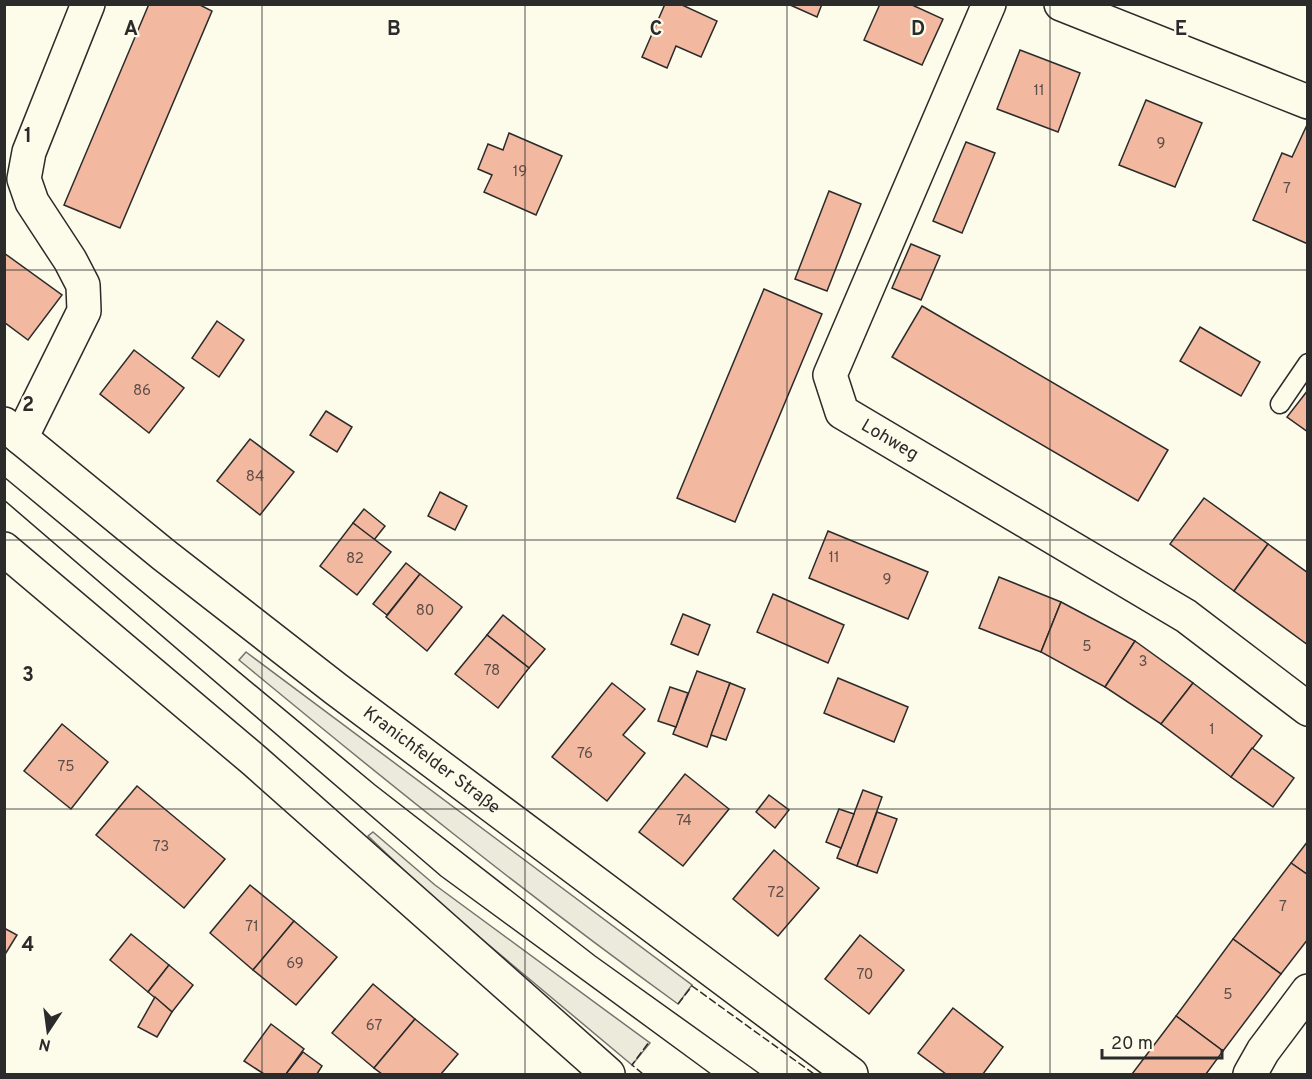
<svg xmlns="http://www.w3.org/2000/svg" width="1312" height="1079" font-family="Overpass,sans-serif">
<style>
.green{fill:#ecebdb;stroke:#74746e;stroke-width:1.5}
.building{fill:#f2b8a0;stroke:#2b2b2b;stroke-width:1.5}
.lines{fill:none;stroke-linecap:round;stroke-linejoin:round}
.service-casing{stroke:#2b2b2b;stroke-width:21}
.minor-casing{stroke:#2b2b2b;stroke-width:36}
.secondary-casing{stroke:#2b2b2b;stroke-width:36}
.service{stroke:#fdfbea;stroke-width:18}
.minor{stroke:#fdfbea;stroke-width:33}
.secondary{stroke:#fdfbea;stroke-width:33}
.tram{stroke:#2b2b2b;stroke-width:1.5}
.fence{stroke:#2b2b2b;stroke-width:1.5;stroke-dasharray:8 3;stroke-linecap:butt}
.grid{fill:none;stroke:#2b2b2b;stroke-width:1.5;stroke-opacity:0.55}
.labels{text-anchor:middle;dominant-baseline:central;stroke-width:4.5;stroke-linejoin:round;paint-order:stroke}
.number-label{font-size:15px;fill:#5d4e48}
.street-label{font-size:18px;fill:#2b2b2b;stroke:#fdfbea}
.grid-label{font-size:20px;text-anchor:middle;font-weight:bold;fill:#2b2b2b;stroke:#fdfbea;stroke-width:4.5;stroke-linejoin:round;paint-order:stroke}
</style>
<rect width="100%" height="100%" fill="#fdfbea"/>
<g class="green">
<path d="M246,652l446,333 -14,19c-151,-109 -295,-225 -439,-344z"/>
<polygon points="373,832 435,885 650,1043 632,1065 484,941 427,892 368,836"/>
</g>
<g class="building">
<polygon points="149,4 198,4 212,11 120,228 64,205"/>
<polygon points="665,4 680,4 717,21 701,57 676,46 667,68 642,57"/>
<polygon points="788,4 822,4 817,17"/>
<polygon points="880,4 910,4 943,19 922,65 864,40"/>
<polygon points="1020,50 1080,73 1058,132 997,109"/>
<polygon points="1146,100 1202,123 1175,187 1119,165"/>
<polygon points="1307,125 1308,125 1308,244 1253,220 1282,153 1292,157"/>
<polygon points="509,133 562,156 536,215 484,192 492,175 478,169 488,144 503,150"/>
<polygon points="966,142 995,153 962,233 933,221"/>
<polygon points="829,191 861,204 827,291 795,279"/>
<polygon points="911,244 940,256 921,300 892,288"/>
<polygon points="4,253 62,295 28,340 4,322"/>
<polygon points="764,289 822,314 735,522 677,498"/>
<polygon points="922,306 1168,450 1138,501 892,357"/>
<polygon points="217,321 244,340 219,377 192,358"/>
<polygon points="1200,327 1260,362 1241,396 1180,361"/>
<polygon points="134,350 184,388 149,433 100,394"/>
<polygon points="1308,390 1308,432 1287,417"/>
<polygon points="326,411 352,427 337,452 310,435"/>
<polygon points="250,439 294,472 260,515 217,481"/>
<polygon points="440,492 467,506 455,530 428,516"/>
<polygon points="1204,498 1268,544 1234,591 1170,544"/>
<polygon points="364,509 385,526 374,540 353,523"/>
<polygon points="353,523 391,552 357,595 320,566"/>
<polygon points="828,531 928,572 908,619 809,578"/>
<polygon points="1268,544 1308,573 1308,645 1234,591"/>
<polygon points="406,563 420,574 387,615 373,604"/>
<polygon points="420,574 462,607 427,651 386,617"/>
<polygon points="999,577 1061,602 1041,652 979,628"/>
<polygon points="773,594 844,625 828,663 757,632"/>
<polygon points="1061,602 1135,641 1105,687 1041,652"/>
<polygon points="683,614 710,625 698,655 671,644"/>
<polygon points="503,615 545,649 529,668 487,635"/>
<polygon points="487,635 529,668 498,708 455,674"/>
<polygon points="1135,641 1193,683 1161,724 1105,687"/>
<polygon points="697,671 730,683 707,747 673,734"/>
<polygon points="838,678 908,707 894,742 824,713"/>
<polygon points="612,683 645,709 623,735 645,753 607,801 552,757"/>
<polygon points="730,683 745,689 726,740 711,735"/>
<polygon points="1193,683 1262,736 1231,777 1161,724"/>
<polygon points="670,687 688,693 676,727 658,721"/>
<polygon points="62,724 108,762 71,809 24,771"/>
<polygon points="1252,748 1294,778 1273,807 1231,777"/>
<polygon points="685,774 729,809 683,866 639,832"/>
<polygon points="137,786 225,859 184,908 96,835"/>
<polygon points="863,790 882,797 857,866 837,858"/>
<polygon points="769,795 789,810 775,828 756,812"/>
<polygon points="839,809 854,814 841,848 826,842"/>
<polygon points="877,812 897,819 877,873 857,866"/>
<polygon points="1308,841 1308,875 1291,863"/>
<polygon points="774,850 819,888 778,936 733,899"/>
<polygon points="1291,863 1308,875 1308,939 1281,974 1233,939"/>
<polygon points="250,885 294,921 253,970 210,933"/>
<polygon points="294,921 337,957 296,1005 253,970"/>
<polygon points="4,928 17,935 4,956"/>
<polygon points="131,934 169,965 148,992 110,960"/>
<polygon points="860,935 904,970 869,1014 825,979"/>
<polygon points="1233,939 1281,974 1223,1051 1176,1016"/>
<polygon points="169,965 193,985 172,1012 148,992"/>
<polygon points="373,984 415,1019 374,1068 332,1033"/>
<polygon points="155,997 172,1012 157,1037 138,1027"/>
<polygon points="953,1008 1003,1047 983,1074 946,1074 918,1053"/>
<polygon points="1176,1016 1223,1051 1206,1074 1132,1074"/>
<polygon points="415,1019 458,1054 441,1074 382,1074 374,1068"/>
<polygon points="271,1024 304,1049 286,1074 264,1074 244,1061"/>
<polygon points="303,1052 322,1066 317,1074 286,1074"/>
</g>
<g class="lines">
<g class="service-casing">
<polyline id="service" points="1280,404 1308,363"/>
</g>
<g class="minor-casing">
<g id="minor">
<path id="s1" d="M989,4l-159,371 12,37 344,204 122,93"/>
<polyline points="1061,4 1308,102"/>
<polyline points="21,438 84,311 83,285 70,260 32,202 24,179 29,152 88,4"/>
<polyline points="1250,1074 1263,1051 1308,991"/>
</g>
</g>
<g class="secondary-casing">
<g id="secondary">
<path id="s2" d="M4,424l160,131 172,134 515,385"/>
<polyline points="4,549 255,761 608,1074"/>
</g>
</g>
<use href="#service" class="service"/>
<use href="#minor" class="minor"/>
<use href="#secondary" class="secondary"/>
<g class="tram">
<polyline points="4,477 375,785 595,956 760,1074"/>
<polyline points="4,500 441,876 711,1074"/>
</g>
<g class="fence">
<polyline points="678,1004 692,986 814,1074"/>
<polyline points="643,1074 632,1065 649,1042"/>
</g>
</g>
<path class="grid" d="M262,4v1070M525,4v1070M787,4v1070M1050,4v1070M4,270h1304M4,540h1304M4,809h1304"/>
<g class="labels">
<g class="number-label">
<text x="1039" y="91">11</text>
<text x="1161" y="144">9</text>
<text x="520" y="172">19</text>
<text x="1287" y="189">7</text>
<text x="142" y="391">86</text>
<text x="255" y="477">84</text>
<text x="834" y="558">11</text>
<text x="355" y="559">82</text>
<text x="887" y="580">9</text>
<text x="425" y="611">80</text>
<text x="1087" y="647">5</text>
<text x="1143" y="662">3</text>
<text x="492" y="671">78</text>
<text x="1212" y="730">1</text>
<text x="585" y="754">76</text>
<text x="66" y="767">75</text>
<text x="684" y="821">74</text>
<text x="161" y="847">73</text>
<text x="776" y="893">72</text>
<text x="1283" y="907">7</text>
<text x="252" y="927">71</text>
<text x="295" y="964">69</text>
<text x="865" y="975">70</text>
<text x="1228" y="995">5</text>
<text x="374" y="1026">67</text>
</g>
<g class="street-label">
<text stroke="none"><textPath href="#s1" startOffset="498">Lohweg</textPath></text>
<text stroke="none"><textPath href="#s2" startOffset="544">Kranichfelder Straße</textPath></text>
</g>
</g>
<g class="grid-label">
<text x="131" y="35">A</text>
<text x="394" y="35">B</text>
<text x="656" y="35">C</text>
<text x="918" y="35">D</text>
<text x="1181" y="35">E</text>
<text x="28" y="142">1</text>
<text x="28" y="411">2</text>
<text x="28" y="681">3</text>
<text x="28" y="951">4</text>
</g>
<rect width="1312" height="1079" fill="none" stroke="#2b2b2b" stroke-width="12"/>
<g transform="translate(48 1031) rotate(193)" stroke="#fdfbea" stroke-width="4.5" paint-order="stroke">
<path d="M0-4.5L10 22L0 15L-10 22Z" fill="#2b2b2b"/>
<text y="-9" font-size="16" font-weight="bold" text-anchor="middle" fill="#2b2b2b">N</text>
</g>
<path d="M1102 1049v9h120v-9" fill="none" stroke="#2b2b2b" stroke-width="3"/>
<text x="1111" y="1049" font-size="18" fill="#2b2b2b" stroke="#fdfbea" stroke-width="4.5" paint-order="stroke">20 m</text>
</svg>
